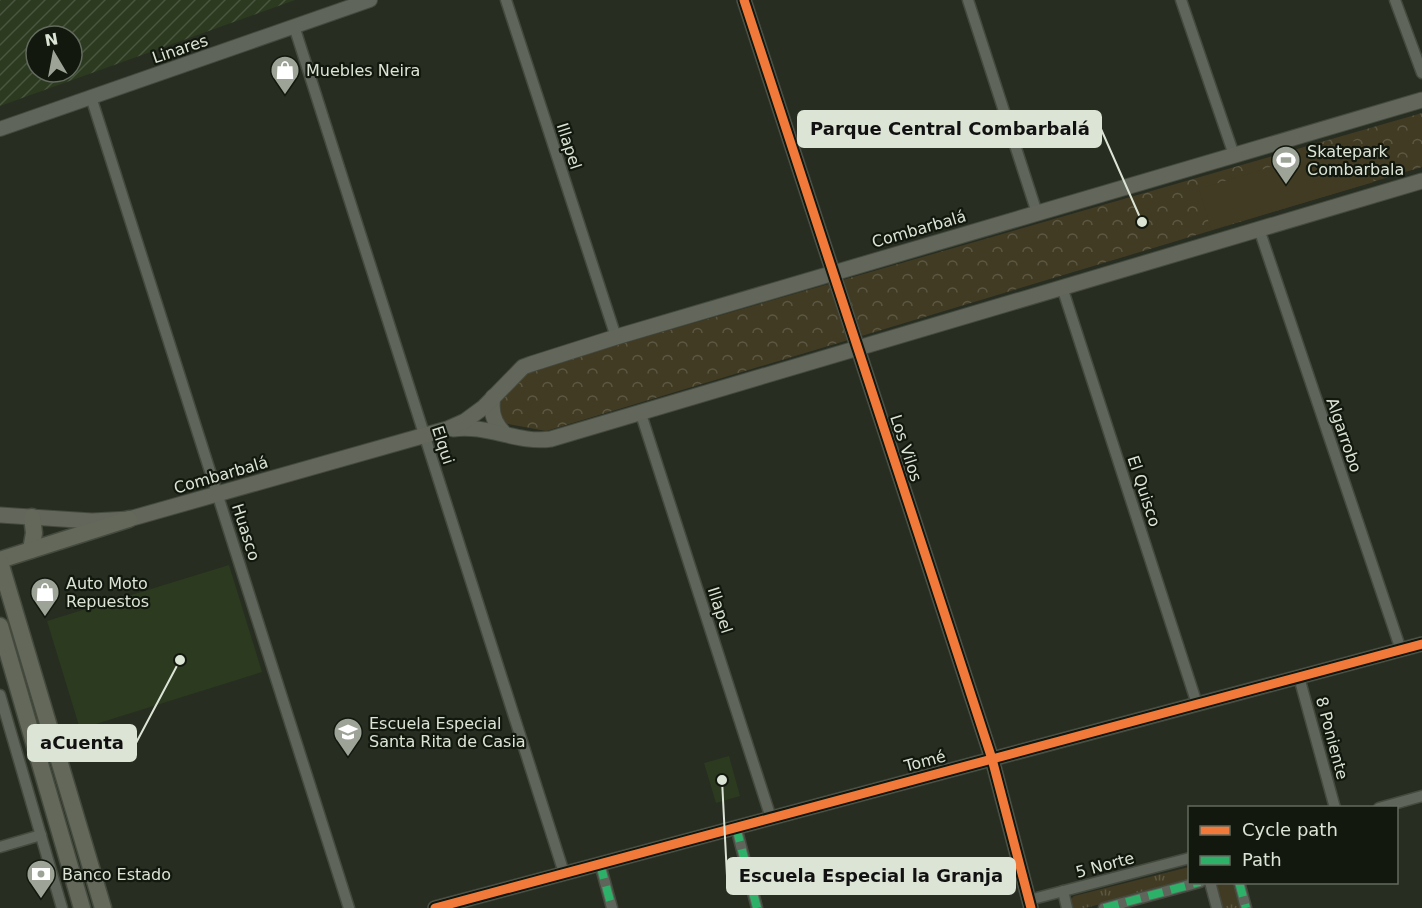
<svg xmlns="http://www.w3.org/2000/svg" width="1422" height="908" font-family="'DejaVu Sans',sans-serif">
<style>
.built{fill:#2c3a20}
.industrial{fill:url(#industrial-furrows);fill-rule:evenodd}
.grass{fill:url(#grass-tufts)}
.park{fill:url(#park-crowns)}
.garden{fill:#413b23}
.lines{fill:none;stroke-linecap:round;stroke-linejoin:round}
.minor-casing{stroke:#454a3f;stroke-width:13}
.tertiary-casing{stroke:#454a3f;stroke-width:16}
.secondary-casing{stroke:#454a3f;stroke-width:17}
.primary-casing{stroke:#454a3f;stroke-width:19}
.minor{stroke:#60655c;stroke-width:10}
.tertiary{stroke:#60655c;stroke-width:14}
.secondary{stroke:#62665b;stroke-width:15}
.primary{stroke:#63685a;stroke-width:16}
.quiet{stroke:#2db169;stroke-width:8;stroke-dasharray:15 8;stroke-linecap:butt}
.cycleway-casing{stroke:#12180e;stroke-width:13}
.cycleway{stroke:#f17a3a;stroke-width:9}
.labels{text-anchor:middle;dominant-baseline:central;stroke-width:4.5;stroke-linejoin:round;paint-order:stroke}
.street-label{font-size:16px;fill:#dce4d6;stroke:#12180e}
.poi-label{font-size:16px;fill:#dce4d6;stroke:#12180e;text-anchor:start}
.leader{fill:none;stroke:#dce4d6;stroke-width:2}
.callout-dot{fill:#dce4d6;stroke:#12180e;stroke-width:2}
.callout{fill:#dce4d6;stroke:#dce4d6;stroke-width:2}
.callout-label{font-size:18px;text-anchor:middle;font-weight:bold;fill:#111}
</style>
<defs>
<pattern id="industrial-furrows" width="10" height="10" patternUnits="userSpaceOnUse" patternTransform="scale(1.5)"><rect width="10" height="10" fill="#2c3a20"/><path d="M-1 1l2-2M0 10L10 0M9 11l2-2" fill="none" stroke="#4a5640"/></pattern>
<pattern id="grass-tufts" width="24" height="20" patternUnits="userSpaceOnUse" patternTransform="scale(1.5)"><rect width="24" height="20" fill="#413b23"/><path d="M3 7l-1-3M5 7V3M7 7l1-3M15 17l-1-3M17 17v-4M19 17l1-3" fill="none" stroke="#5c5742"/></pattern>
<pattern id="park-crowns" width="20" height="18" patternUnits="userSpaceOnUse" patternTransform="scale(1.5)"><rect width="20" height="18" fill="#413b23"/><path d="M2 6a3 3 0 1 1 6 0M12 15a3 3 0 1 1 6 0" fill="none" stroke="#5c5742"/></pattern>
</defs>
<rect width="100%" height="100%" fill="#272d21"/>
<g class="built">
<polygon points="229,565 262,672 80,729 47,621"/>
<polygon points="729,756 740,796 716,803 704,763"/>
</g>
<path class="industrial" d="M0,0h295l-295,106zM36,36h36v36h-36z"/>
<g class="grass">
<polygon points="1189,867 1189,881 1188,882 1085,908 1070,908 1069,901 1074,896"/>
<polygon points="1212,883 1233,883 1240,908 1219,908"/>
</g>
<polygon class="park" points="1422,113 1422,167 546,431 503,423 499,402 527,371"/>
<polygon class="garden" points="1358,140 1374,182 1211,230 1199,189"/>
<g class="lines">
<g class="minor-casing">
<g id="minor">
<polyline points="506,0 616,337"/>
<polyline points="968,0 1037,213"/>
<polyline points="1181,0 1234,155"/>
<polyline points="1395,0 1422,73"/>
<polyline points="294,26 564,873"/>
<polyline points="91,97 349,908"/>
<polyline points="1259,229 1401,650"/>
<polyline points="1062,287 1197,704"/>
<polyline points="640,411 771,818"/>
<polyline points="1299,677 1335,808"/>
<polyline points="0,695 62,908"/>
<polyline points="1379,808 1422,796"/>
<polyline points="736,827 757,908"/>
<polyline points="0,847 41,835"/>
<polyline points="600,864 612,908"/>
<polyline points="1210,882 1217,908"/>
<polyline points="1239,882 1246,908"/>
<polyline points="1063,891 1067,908"/>
<polyline points="1029,900 1190,858"/>
<polyline points="1104,908 1200,882"/>
</g>
</g>
<g class="tertiary-casing">
<g id="tertiary">
<polyline points="744,0 992,759 1031,908"/>
<polyline points="0,129 370,0"/>
<polyline points="435,908 1422,644"/>
</g>
</g>
<g class="secondary-casing">
<g id="secondary">
<path d="M493,397c-3,15 1,27 12,37"/>
<path d="M453,429c34,-5 65,15 98,10l871,-258"/>
<polyline points="0,515 92,521 129,519 447,429 465,421 484,407 523,367 531,364 616,337 1422,100"/>
</g>
</g>
<g class="primary-casing">
<g id="primary">
<polyline points="31,550 34,533 32,517"/>
<polyline points="0,560 129,519"/>
<polyline points="0,562 103,908"/>
<polyline points="0,626 82,908"/>
</g>
</g>
<use href="#minor" class="minor"/>
<use href="#tertiary" class="tertiary"/>
<use href="#secondary" class="secondary"/>
<use href="#primary" class="primary"/>
<g class="quiet">
<polyline points="736,827 757,908"/>
<polyline points="600,864 612,908"/>
<polyline points="1239,882 1246,908"/>
<polyline points="1104,908 1200,882"/>
</g>
<g class="cycleway-casing">
<g id="cycleway">
<polyline points="744,0 992,759 1031,908"/>
<polyline points="435,908 1422,644"/>
</g>
</g>
<use href="#cycleway" class="cycleway"/>
</g>
<defs>
<g id="shop-pin" transform="scale(1.5)"><path d="M0 17L-7.5 6A9.5 9.5 0 1 1 7.5 6Z" fill="#9da497" stroke="#12180e"/><path d="M-5-2.5h2.3a2.7 3.5 0 0 1 5.4 0H5L5.5 6h-11ZM-1.5-2.5h3a1.5 2.3 0 0 0-3 0Z" fill="#fff"/></g>
<g id="stadium-pin" transform="scale(1.5)"><path d="M0 17L-7.5 6A9.5 9.5 0 1 1 7.5 6Z" fill="#9da497" stroke="#12180e"/><path d="M0-5a6.5 5 0 1 0 0 10a6.5 5 0 1 0 0-10ZM-3.5-1.8h7v3.6h-7Z" fill="#fff"/></g>
<g id="school-pin" transform="scale(1.5)"><path d="M0 17L-7.5 6A9.5 9.5 0 1 1 7.5 6Z" fill="#9da497" stroke="#12180e"/><path d="M0-5L7-2L0 1L-7-2ZM-4 1L0 2.5L4 1V4Q0 6-4 4Z" fill="#fff"/></g>
<g id="bank-pin" transform="scale(1.5)"><path d="M0 17L-7.5 6A9.5 9.5 0 1 1 7.5 6Z" fill="#9da497" stroke="#12180e"/><path d="M-6-4H6V4H-6ZM0-2.3a2.3 2.3 0 1 0 0 4.6a2.3 2.3 0 1 0 0-4.6Z" fill="#fff"/></g>
</defs>
<g fill-rule="evenodd">
<use href="#shop-pin" x="285" y="70"/>
<use href="#stadium-pin" x="1286" y="160"/>
<use href="#shop-pin" x="45" y="592"/>
<use href="#school-pin" x="348" y="732"/>
<use href="#bank-pin" x="41" y="874"/>
</g>
<g class="labels">
<g class="street-label">
<text transform="translate(180 49) rotate(-19)">Linares</text>
<text transform="translate(569 146) rotate(72)">Illapel</text>
<text transform="translate(919 229) rotate(-16)">Combarbalá</text>
<text transform="translate(1344 435) rotate(71)">Algarrobo</text>
<text transform="translate(443 445) rotate(72)">Elqui</text>
<text transform="translate(906 448) rotate(72)">Los Vilos</text>
<text transform="translate(221 475) rotate(-16)">Combarbalá</text>
<text transform="translate(1144 491) rotate(72)">El Quisco</text>
<text transform="translate(246 532) rotate(72)">Huasco</text>
<text transform="translate(720 610) rotate(72)">Illapel</text>
<text transform="translate(1332 738) rotate(75)">8 Poniente</text>
<text transform="translate(925 761) rotate(-15)">Tomé</text>
<text transform="translate(1105 865) rotate(-15)">5 Norte</text>
</g>
<g class="poi-label">
<text x="306" y="70">Muebles Neira</text>
<text x="1307" y="151">Skatepark<tspan x="1307" dy="18">Combarbala</tspan></text>
<text x="66" y="583">Auto Moto<tspan x="66" dy="18">Repuestos</tspan></text>
<text x="369" y="723">Escuela Especial<tspan x="369" dy="18">Santa Rita de Casia</tspan></text>
<text x="62" y="874">Banco Estado</text>
</g>
</g>
<path class="leader" d="M1142 222L1101 129M180 660L136 743M722 780L727 876"/>
<g class="callout-dot">
<circle cx="1142" cy="222" r="6"/>
<circle cx="180" cy="660" r="6"/>
<circle cx="722" cy="780" r="6"/>
</g>
<g class="callout">
<rect x="798" y="111" width="303" height="36" rx="6"/>
<rect x="28" y="725" width="108" height="36" rx="6"/>
<rect x="727" y="858" width="288" height="36" rx="6"/>
</g>
<g class="callout-label">
<text x="950" y="135">Parque Central Combarbalá</text>
<text x="82" y="749">aCuenta</text>
<text x="871" y="882">Escuela Especial la Granja</text>
</g>
<rect x="1188" y="806" width="210" height="78" fill="#12180e" stroke="#636a5e" stroke-width="1.5"/>
<rect x="1200" y="826" width="30" height="9" fill="#f17a3a" stroke="#636a5e" stroke-width="1.5"/>
<text x="1242" y="836" font-size="18" fill="#dce4d6">Cycle path</text>
<rect x="1200" y="856" width="30" height="9" fill="#2db169" stroke="#636a5e" stroke-width="1.5"/>
<text x="1242" y="866" font-size="18" fill="#dce4d6">Path</text>
<g transform="translate(54 54) rotate(350)"><circle r="28" fill="#12180e" stroke="#636a5e" stroke-width="1.5"/>
<path d="M0-4.5L10 22L0 15L-10 22Z" fill="#9da497"/>
<text y="-9" font-size="16" font-weight="bold" text-anchor="middle" fill="#dce4d6">N</text>
</g>
</svg>
